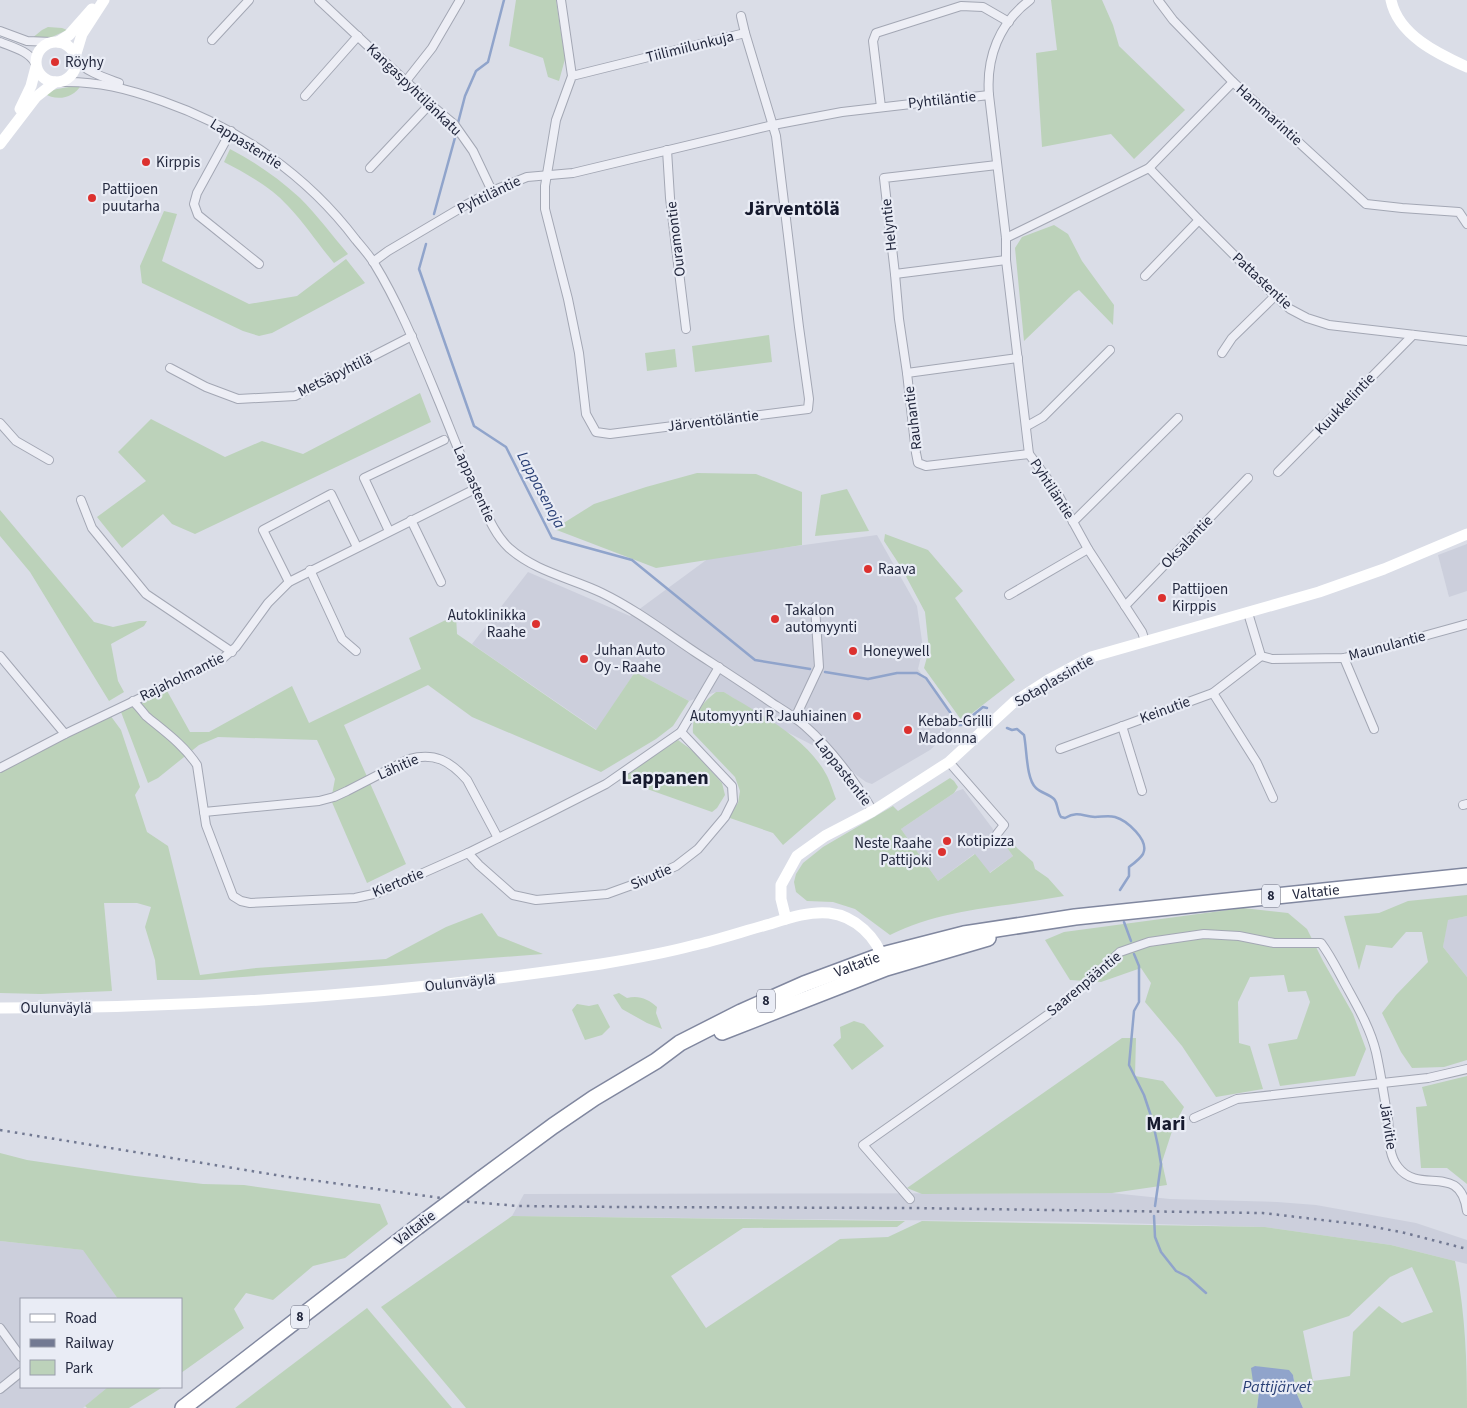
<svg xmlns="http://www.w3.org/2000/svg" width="1467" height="1408" font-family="'Source Sans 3',sans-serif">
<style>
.built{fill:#cccfdc}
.green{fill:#bcd2ba;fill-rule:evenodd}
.water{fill:#90a4cb}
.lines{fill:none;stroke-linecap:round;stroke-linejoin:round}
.stream{stroke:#90a4cb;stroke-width:2.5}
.street-casing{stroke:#a3a7b4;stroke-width:10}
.highway-casing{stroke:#80879f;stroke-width:18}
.street{stroke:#edeef5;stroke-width:8}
.secondary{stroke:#fff;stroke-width:11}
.highway{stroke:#fff;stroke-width:15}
.rail{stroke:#727992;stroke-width:2.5;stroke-dasharray:2.5 5;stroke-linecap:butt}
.highway-bridge-casing{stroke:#80879f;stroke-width:18;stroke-linecap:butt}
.highway-bridge{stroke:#fff;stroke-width:15}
.poi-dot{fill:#dc312f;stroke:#e9ecf5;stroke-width:2}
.labels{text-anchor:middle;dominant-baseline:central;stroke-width:4.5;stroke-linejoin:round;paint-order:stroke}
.shield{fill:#e9ecf5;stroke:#5e6375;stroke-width:1}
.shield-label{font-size:14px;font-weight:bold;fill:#23283e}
.street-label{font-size:15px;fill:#23283e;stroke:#e9ecf5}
.poi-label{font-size:15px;fill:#23283e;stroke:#e9ecf5;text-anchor:start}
.water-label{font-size:16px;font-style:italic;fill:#293f75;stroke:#e9ecf5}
.district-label{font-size:20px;font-weight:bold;fill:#161a2e;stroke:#e9ecf5}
</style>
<rect width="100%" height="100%" fill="#dadde7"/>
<g class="built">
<polygon points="877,535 917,606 923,648 918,669 958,724 930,750 872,784 866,782 824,751 783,730 724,692 716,692 689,701 635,672 597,730 472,644 528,572 630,616 709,558"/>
<polygon points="1467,544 1467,591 1449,597 1438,555"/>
<polygon points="963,789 1013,856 989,873 974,854 938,881 901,829 957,791"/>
<polygon points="1467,916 1467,977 1443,947 1447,920"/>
<polygon points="1112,1193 1170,1199 1277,1202 1316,1205 1416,1223 1467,1240 1467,1264 1391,1245 1265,1227 1080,1222 512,1216 524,1194"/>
<polygon points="0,1241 84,1250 118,1299 21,1299 21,1387 108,1387 83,1408 0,1408"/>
</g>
<g class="green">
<polygon points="516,0 556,0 565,59 559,81 548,77 543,58 509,46"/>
<polygon points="1051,0 1102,0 1113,25 1119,46 1185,110 1134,159 1111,134 1042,147 1036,53 1057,50"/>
<polygon points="48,27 62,28 67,30 52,37 31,39 42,30"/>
<path d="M81,85c-7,13 -25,17 -37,8l13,-4z"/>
<path d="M230,149c25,13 48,29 70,49 17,17 32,37 48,56l-14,9c-16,-19 -29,-39 -46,-57 -17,-19 -41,-32 -64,-44z"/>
<polygon points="164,211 177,214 162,261 249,304 297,296 346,259 365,283 272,333 259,336 243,331 142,283 140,266"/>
<polygon points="1054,225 1068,234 1082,261 1114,305 1113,325 1079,290 1074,293 1024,341 1015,248 1022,237"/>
<polygon points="769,335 772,362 695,372 692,346"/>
<polygon points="675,349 677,367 647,371 645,353"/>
<polygon points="420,393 431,422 195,534 172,524 163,514 122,548 97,517 146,481 118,452 151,419 225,457 262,441 303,454"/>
<polygon points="697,473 756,474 802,492 802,545 656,568 554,529 594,504 646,487"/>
<polygon points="847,489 869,531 815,536 821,495"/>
<polygon points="0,510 94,622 113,627 139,621 147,621 144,626 111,644 118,681 124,692 109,701 30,572 0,536"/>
<polygon points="885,534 928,550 963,591 955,598 1015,680 962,721 924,668 929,650 925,612 901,567 884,541"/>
<polygon points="456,615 457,634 596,730 635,672 689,701 673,726 656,739 601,772 472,717 428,685 344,725 406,864 367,883 331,800 335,779 317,740 218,737 199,745 158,778 148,783 121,712 166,689 190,732 209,732 292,686 309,723 421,669 409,638"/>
<path d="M716,692h8c35,22 81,44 102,82 4,7 7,17 10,25l-53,46 -10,-12 -46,-16 11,-14 2,-12 -5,-14 -42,-44c-2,-17 10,-31 23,-41z"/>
<polygon points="110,715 121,730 140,787 135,795 147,832 168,846 200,975 256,968 386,959 446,927 482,913 498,936 543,954 202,980 157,980 155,960 145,927 151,907 137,903 104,903 112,991 41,994 0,993 0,772"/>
<polygon points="678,740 693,751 722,783 725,795 717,808 712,812 619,779"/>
<path d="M950,778l4,3 4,6 -4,6 -53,36 37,52 37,-27 15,19 23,-17 -11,-15 3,-3 4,-1 8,11 16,14 2,7 13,9 16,18c-58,11 -121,12 -174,39l-35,-26 -22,-7 -26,-1 -11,-9 -2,-10 2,-8 7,-11 20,-16 70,-41 5,5z"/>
<polygon points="1467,895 1467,916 1448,920 1443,947 1467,977 1467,1060 1444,1067 1412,1068 1401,1052 1382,1013 1396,995 1428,962 1422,932 1406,932 1392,948 1366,945 1359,970 1344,916 1379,913 1408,901"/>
<polygon points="1243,908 1288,913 1307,929 1323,961 1353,1014 1366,1049 1355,1076 1280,1086 1268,1044 1297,1039 1310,1002 1306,991 1288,992 1284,975 1250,977 1238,1002 1239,1043 1250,1046 1263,1089 1216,1097 1182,1046 1145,1002 1151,983 1141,968 1101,982 1070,980 1045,940 1064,932"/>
<path d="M619,993l8,5c12,-3 21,1 30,9l-1,6 6,16 -15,-6 -25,-14 -9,-14z"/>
<polygon points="577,1004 589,1006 598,1004 610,1027 602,1035 585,1040 572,1010"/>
<polygon points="854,1021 864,1024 884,1046 852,1070 833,1045 841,1038 840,1027"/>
<polygon points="1122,1038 1136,1038 1135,1076 1163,1081 1184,1107 1173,1128 1162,1162 1167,1185 1112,1193 922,1194 907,1188"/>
<polygon points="1467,1076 1467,1184 1447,1168 1421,1168 1416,1107 1427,1106 1422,1087"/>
<polygon points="0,1153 27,1160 135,1176 203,1184 244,1185 380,1204 388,1224 345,1258 313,1266 273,1300 246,1293 234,1309 244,1328 181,1373 181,1299 118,1299 83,1250 0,1241"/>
<path d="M512,1216l393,5 -8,6 -154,1 -72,48 35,52 134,-89 48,-2 34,-16 343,6 126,18 64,16c10,50 12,96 12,147h-164l-7,-16 -3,-17 -38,-9 -2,16 6,10 -2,16h-791l-85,-101zM1412,1267l21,45 -31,11 -23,-17 -26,26 -3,44 -37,5 -10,-50 46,-15 41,-39z"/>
<polygon points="367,1308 452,1408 235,1408"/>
<polygon points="108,1387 163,1387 129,1408 87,1408 85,1406"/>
</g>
<polygon class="water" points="1255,1366 1289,1370 1293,1375 1296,1392 1303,1408 1257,1408 1259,1392 1253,1382 1251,1368"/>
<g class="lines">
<g class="stream">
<polyline points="458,123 465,96 476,71 488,62 504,0"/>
<polyline points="434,214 456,134"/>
<polyline points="426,244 419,269 474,426 506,447 552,538 632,560 755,660 810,669"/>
<polyline points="825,672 868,679 897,673 917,673 926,678 959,725 961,725 983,707 987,708"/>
<path d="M1007,728l5,2 5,-1 7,6c3,14 2,44 12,53 5,5 13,6 18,11 4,4 3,13 7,18l4,1c13,-7 17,-2 30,-1 7,0 13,-2 20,0 11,3 35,23 28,37 -3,5 -10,10 -14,13v9l-9,14"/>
<polyline points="1124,922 1131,941"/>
<polyline points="1134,954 1139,966 1139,1002 1134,1011 1129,1065 1144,1095 1152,1119 1158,1146 1161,1164 1155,1206"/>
<polyline points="1154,1216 1155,1237 1161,1252 1176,1271 1188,1277 1206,1293"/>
</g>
<g class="street-casing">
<g id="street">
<polyline points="319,0 430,104 454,124 473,151 492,191"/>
<polyline points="561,0 572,76 556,120 545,186 545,209 568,299 579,353 586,414 596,432 610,434 808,409 809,399 799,327 776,136 745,33 572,76"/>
<polyline points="1158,0 1173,20 1233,82"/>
<polyline points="741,16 745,33"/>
<polyline points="0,31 27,41 52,42"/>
<polyline points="212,40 249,0"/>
<path d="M0,42c12,5 29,9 35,21"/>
<path d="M76,60c11,12 27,17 43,23"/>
<polyline points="406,81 432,48 460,0"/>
<path d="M61,82c37,-1 67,7 101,19 77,27 145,74 194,139 6,7 13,15 18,23 27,44 46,93 66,141 13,32 25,64 40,95 8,18 15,36 29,49 27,24 62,30 93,45 33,16 63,39 93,59 26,17 51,33 77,51 11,7 23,14 33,23 27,24 49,54 68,85"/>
<path d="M989,95c-3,-37 10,-72 41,-95"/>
<polyline points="305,96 358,36"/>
<polyline points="881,107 873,41 876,33 961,6 983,7 1009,22"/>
<polyline points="231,131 197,193 194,204 198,215 259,264"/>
<polyline points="667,150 670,198 686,329"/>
<polyline points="997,165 884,178 895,274 1006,260"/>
<polyline points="370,168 430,104"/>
<polyline points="1149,168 1199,220 1275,296 1290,309 1307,318 1329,325 1467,341"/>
<polyline points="1006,238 1149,168 1233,82 1366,204 1402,208 1459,212 1467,224"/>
<polyline points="373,262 388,251 464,206 492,191 527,177 573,173 773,125 842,112 989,95 1006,238 1006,260 1029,454 1055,489 1088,549 1142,632 1145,641"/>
<polyline points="895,274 899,319 907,373"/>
<polyline points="1145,276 1199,220"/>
<polyline points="1222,353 1232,338 1275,296"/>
<polyline points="1018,358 907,373 916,453 918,463 926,466 1029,454"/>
<polyline points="170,368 206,387 238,399 295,396 412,336"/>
<polyline points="0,423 16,441 49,460"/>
<polyline points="1027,426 1043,417 1110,350"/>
<polyline points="1278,472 1413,335"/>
<polyline points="81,500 92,528 146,594 232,652"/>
<polyline points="411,520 441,582"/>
<polyline points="1073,522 1178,418"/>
<polyline points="389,531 364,478 444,440"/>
<polyline points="310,570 342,639 356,651"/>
<polyline points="289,582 263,530 331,494 357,547"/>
<polyline points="1009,595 1088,549"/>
<polyline points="1125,606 1248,478"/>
<polyline points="1248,613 1261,656 1272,659 1344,658 1467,624"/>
<polyline points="0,656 65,734"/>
<polyline points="1344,658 1374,729"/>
<polyline points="1213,693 1257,763 1273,798"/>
<path d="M133,701c5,5 9,10 13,15 18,15 38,29 51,49l9,60 27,71 8,5 9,2 105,-5 23,-5 90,-40 79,-39 59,-30 75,-52 38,-65"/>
<polyline points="795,718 819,667 815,607"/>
<polyline points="1122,726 1142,791"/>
<polyline points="1060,749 1213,693 1261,656"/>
<polyline points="949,762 1004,825 997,834"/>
<polyline points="0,768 65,734 222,659 236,647 268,603 289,582 475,489"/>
<polyline points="1463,805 1467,804"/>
<path d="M204,812l115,-11 15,-4 13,-6 62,-32c26,-7 41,2 58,21l31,58"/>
<polyline points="468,853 479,865 513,895 536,900 607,894 643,881 676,866 698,849 725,817 733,801 732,786 681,732"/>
<polyline points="1194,1118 1237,1099 1428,1078 1467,1069"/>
<path d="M910,1199l-47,-54 190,-134 40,-33 27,-26 29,-10 55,-8 35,2 35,7h47c9,12 16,26 23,39 12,22 26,45 32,70 5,22 8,45 12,67 2,16 -1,34 10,48 22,29 62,-6 69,44"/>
<polyline points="0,1328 21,1357"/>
<polyline points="0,1389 21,1372"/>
</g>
</g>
<g class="highway-casing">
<g id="highway">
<polyline points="722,1032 886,968 988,938"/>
<path id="s1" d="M481,1179l72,-53 41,-28 62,-37 24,-18 61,-31 63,-28 78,-29 82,-21 111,-17 392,-41"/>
<polyline points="183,1408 417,1227"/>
</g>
</g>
<use href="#street" class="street"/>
<g class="secondary">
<path d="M1391,0c7,35 47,54 76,67"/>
<circle cx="56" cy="62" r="20"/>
<polyline points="58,42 69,35 92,9"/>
<polyline points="75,57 82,34 104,0"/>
<polyline points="20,109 31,86 36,67"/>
<polyline points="0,144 36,97 55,82"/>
<polyline points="786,919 781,899 781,885 797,856 825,836 873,811 949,762 1014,702 1050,679 1091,657 1319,592 1384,569 1467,534"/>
<path d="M0,1008c201,0 402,-14 601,-44 30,-5 60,-10 90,-18 27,-6 53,-15 79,-22 19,-6 40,-13 59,-11 26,3 48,24 55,49"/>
</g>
<use href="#highway" class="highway"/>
<polyline class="rail" points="0,1130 282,1176 470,1202 518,1206 618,1207 912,1208 1263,1213 1365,1225 1405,1233 1467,1249"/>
<g class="highway-bridge-casing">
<polyline id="highway-bridge" points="417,1227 481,1179"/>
</g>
<use href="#highway-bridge" class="highway-bridge"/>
</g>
<g class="poi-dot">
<circle cx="55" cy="62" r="5"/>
<circle cx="146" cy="162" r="5"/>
<circle cx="92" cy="198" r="5"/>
<circle cx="868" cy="569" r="5"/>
<circle cx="1162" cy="598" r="5"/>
<circle cx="775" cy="619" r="5"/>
<circle cx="536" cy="624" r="5"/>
<circle cx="853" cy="651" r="5"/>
<circle cx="584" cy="659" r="5"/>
<circle cx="857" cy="716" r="5"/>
<circle cx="908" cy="730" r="5"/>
<circle cx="947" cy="841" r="5"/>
<circle cx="942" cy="852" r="5"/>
</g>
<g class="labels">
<g class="shield">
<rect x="1262" y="884.5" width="18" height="23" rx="4"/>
<rect x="757" y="989.5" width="18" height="23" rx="4"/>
<rect x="291" y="1305.5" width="18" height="23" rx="4"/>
</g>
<g class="shield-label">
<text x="1271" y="896">8</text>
<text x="766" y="1001">8</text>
<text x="300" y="1317">8</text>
</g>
<g class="street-label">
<text transform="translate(690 47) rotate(-14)">Tiilimiilunkuja</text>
<text transform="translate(414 90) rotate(44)">Kangaspyhtilänkatu</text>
<text transform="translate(942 100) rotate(-6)">Pyhtiläntie</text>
<text transform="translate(1269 115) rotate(42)">Hammarintie</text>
<text transform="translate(246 144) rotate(32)">Lappastentie</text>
<text transform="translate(489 195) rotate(-26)">Pyhtiläntie</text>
<text transform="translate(889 225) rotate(-96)">Helyntie</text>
<text transform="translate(676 239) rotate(-97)">Ouramontie</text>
<text transform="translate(1262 281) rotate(43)">Pattastentie</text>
<text transform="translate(335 375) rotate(-26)">Metsäpyhtilä</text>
<text transform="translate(1345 404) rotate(-46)">Kuukkelintie</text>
<text transform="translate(913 418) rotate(-97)">Rauhantie</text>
<text transform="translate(713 421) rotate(-7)">Järventöläntie</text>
<text transform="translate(474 484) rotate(66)">Lappastentie</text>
<text transform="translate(1052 489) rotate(57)">Pyhtiläntie</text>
<text transform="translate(1187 542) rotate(-46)">Oksalantie</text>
<text transform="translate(1387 646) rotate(-15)">Maunulantie</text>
<text transform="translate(182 677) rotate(-26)">Rajaholmantie</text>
<text transform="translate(1054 681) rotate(-30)">Sotaplassintie</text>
<text transform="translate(1165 710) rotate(-20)">Keinutie</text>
<text transform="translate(398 767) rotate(-24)">Lähitie</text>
<text transform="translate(843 772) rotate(52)">Lappastentie</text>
<text transform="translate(651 877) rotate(-24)">Sivutie</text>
<text transform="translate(398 883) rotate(-22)">Kiertotie</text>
<text stroke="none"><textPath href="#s1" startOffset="901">Valtatie</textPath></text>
<text stroke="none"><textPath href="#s1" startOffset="435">Valtatie</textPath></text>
<text transform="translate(460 983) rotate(-6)">Oulunväylä</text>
<text transform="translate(1084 984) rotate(-40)">Saarenpääntie</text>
<text x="56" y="1008">Oulunväylä</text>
<text transform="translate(1388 1126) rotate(81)">Järvitie</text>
<text transform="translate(415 1228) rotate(-37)">Valtatie</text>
</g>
<g class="poi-label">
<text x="65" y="62">Röyhy</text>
<text x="156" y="162">Kirppis</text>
<text x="102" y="189">Pattijoen<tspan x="102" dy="17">puutarha</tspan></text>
<text x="878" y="569">Raava</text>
<text x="1172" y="589">Pattijoen<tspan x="1172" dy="17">Kirppis</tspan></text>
<text x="785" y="610">Takalon<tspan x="785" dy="17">automyynti</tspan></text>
<text x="526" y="615" text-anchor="end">Autoklinikka<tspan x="526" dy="17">Raahe</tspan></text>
<text x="594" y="650">Juhan Auto<tspan x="594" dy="17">Oy - Raahe</tspan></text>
<text x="863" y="651">Honeywell</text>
<text x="847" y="716" text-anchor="end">Automyynti R Jauhiainen</text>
<text x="918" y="721">Kebab-Grilli<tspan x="918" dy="17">Madonna</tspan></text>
<text x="957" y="841">Kotipizza</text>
<text x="932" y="843" text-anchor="end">Neste Raahe<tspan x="932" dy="17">Pattijoki</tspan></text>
</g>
<g class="water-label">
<text transform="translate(541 490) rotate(62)">Lappasenoja</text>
<text x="1277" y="1387">Pattijärvet</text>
</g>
<g class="district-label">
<text x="792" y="209">Järventölä</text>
<text x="665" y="778">Lappanen</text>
<text x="1166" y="1124">Mari</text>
</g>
</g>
<rect x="20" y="1298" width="162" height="90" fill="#e9ecf5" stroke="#9a9eac"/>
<rect x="30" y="1314" width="25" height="8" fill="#ffffff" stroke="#9a9eac"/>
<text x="65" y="1323" font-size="15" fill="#23283e">Road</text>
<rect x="30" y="1339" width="25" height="8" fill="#727992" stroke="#9a9eac"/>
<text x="65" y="1348" font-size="15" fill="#23283e">Railway</text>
<rect x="30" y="1360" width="25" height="15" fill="#bcd2ba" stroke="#9a9eac"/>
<text x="65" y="1373" font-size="15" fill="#23283e">Park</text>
</svg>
